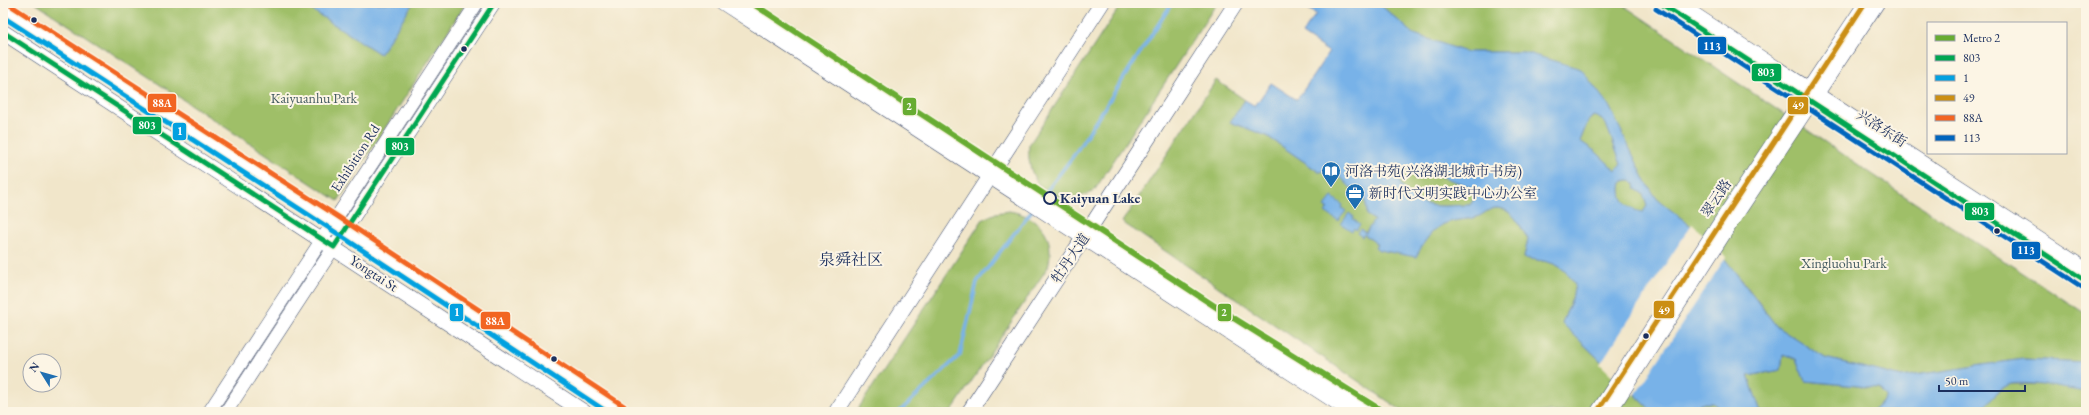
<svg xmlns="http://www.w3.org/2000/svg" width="2089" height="415" font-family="'EB Garamond','Noto Serif SC',serif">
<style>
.green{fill:#9fbf68;stroke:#5d7763}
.water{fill:#78b2e8;stroke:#4a70a3;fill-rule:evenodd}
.pier{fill:#f1e6ca}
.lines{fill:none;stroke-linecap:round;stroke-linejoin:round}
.stream{stroke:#78b2e8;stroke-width:3.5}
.tertiary-casing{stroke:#3b4a6e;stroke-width:14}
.secondary-casing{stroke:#3b4a6e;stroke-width:16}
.tertiary{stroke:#fff;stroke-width:13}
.secondary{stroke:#fff;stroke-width:15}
.bus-1-casing{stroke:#fcf5e5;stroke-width:8}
.bus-2-casing{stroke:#fcf5e5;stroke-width:8}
.bus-3-casing{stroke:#fcf5e5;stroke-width:8}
.bus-4-casing{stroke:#fcf5e5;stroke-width:8}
.bus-5-casing{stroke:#fcf5e5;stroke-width:8}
.bus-1{stroke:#00a651;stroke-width:5}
.bus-2{stroke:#03a1e0;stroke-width:5}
.bus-3{stroke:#cb8e13;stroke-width:5}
.bus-4{stroke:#f26522;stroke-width:5}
.bus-5{stroke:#0065bd;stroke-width:5}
.metro-1-casing{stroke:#fcf5e5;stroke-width:9}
.metro-1{stroke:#67ac31;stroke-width:6}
.bus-dot{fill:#1b2f5e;stroke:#fcf5e5;stroke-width:1.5}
.stop-dot{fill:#fcf5e5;stroke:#1b2f5e;stroke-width:2}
.labels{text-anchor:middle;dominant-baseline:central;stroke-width:4;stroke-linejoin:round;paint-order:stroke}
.park-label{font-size:14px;fill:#435a61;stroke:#fcf5e5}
.street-label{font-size:14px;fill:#1b2f5e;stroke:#fcf5e5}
.poi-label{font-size:14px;fill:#1b2f5e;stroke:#fcf5e5;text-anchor:start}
.stop-label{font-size:14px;font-weight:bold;fill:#1b2f5e;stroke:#fcf5e5;text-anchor:start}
.quarter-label{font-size:16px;fill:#1b2f5e;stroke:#fcf5e5}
.line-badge{stroke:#fcf5e5;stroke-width:1.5}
.badge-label{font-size:11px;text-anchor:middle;font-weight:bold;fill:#fff}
</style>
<rect width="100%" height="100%" fill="#fcf5e5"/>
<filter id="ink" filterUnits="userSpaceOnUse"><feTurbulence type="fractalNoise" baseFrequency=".025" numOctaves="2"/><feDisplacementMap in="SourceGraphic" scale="8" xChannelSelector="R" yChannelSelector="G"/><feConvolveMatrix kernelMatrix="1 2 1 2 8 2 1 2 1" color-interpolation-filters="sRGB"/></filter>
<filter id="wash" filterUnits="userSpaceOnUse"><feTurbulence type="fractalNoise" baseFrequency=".012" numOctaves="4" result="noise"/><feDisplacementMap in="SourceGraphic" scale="16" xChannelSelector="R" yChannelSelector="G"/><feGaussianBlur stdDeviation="0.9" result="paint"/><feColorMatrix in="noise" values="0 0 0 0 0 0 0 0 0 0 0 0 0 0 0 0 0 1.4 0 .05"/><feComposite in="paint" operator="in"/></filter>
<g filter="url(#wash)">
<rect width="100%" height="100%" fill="#f1e6ca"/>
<g class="green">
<polygon points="35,3 301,3 380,54 413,3 466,3 338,201"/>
<path d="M1122,3h95l-123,188c-38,19 -69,-4 -65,-46z"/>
<polygon points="1378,3 1620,3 1903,195 2086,314 2086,362 2023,359 1902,377 1825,358 1777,327 1743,281 1691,226 1657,199 1646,182 1609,106 1524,52 1466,52 1414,34"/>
<path d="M1216,80l29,20 -14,22 36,14 52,36c15,-3 19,2 29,12 12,13 19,10 19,31l8,6 -11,13 13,10 -2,3 4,3 37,6c8,-14 16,-29 33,-34 9,-3 20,-2 28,-5 10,-5 15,-13 28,-7 11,4 17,20 23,29l-4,19c25,4 38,3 51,27l-3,14 -10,24 91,89h-249l-282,-190z"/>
<polygon points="1594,116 1601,118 1606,124 1621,164 1616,171 1596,152 1580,141 1588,121"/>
<path d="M1424,166l16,10 31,11 3,3 2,8 -6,7c-17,0 -34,4 -50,-3 -10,-4 -31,-21 -18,-32 5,-5 15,-4 22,-4z"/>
<path d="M1626,180h5l4,4 1,5 7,5 4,12 -4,7c-17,-3 -25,-15 -21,-31z"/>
<path d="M1009,211c31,5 47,25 39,56l-97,145h-95l127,-193 13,-6z"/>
<polygon points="1783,354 1796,359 1805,381 1878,388 1886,395 1881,404 1869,412 1761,412 1748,376 1781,370"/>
<polygon points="2009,384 2053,385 2086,392 2086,412 1983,412 1990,398"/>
<polygon points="1700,403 1713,403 1725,412 1694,412"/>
</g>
<g class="water">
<polygon points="301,3 413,3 380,54"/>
<path d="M1311,3h67l36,31 52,18h58l57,17 28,37 37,76 11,17 34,27 34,33 52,68 48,31 77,19 121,-18 63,3v30c-15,-2 -65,-13 -78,-7 -12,6 -19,15 -25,27h-114l12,-8 5,-8 -7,-8 -74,-7 -9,-22 -13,-5 -2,16 -33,6 13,36h-36l-12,-9h-13l-6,9h-41l-91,-89 10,-24 3,-14c-13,-24 -26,-23 -51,-27l4,-19c-6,-9 -12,-25 -23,-29 -14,-6 -18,3 -28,7 -9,3 -19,2 -28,5 -17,5 -25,20 -33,35l-37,-7 -4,-3 2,-3 -13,-10 -2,3 -5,-4 3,-4 6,4 8,-13 -7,-5c0,-21 -7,-18 -19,-30 -10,-11 -14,-16 -29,-13l-52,-36 -37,-14 15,-22 10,6 16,-23 26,17 32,-48 -27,-18 14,-20 -9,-6zM1593,116l8,2 5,6 15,40 -5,7 -20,-19 -16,-11 8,-20zM1424,166l16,10 31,11 3,3 1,8 -5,7c-17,0 -34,4 -50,-3 -21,-9 -35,-39 0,-33zM1626,180h5l4,4 1,5 7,5 4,12 -4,6c-17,-2 -25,-14 -21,-30z"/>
<polygon points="1332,197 1343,205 1342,208 1346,211 1338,221 1325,212 1328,208 1325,206"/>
<polygon points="1349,213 1354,217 1353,219 1360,225 1356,230 1354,228 1352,231 1341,224"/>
</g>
<polygon class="pier" points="1692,224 1726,257 1634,397 1600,364"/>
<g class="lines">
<g class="stream">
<polyline points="1042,197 1074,155 1172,3"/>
<polyline points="899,412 960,355 977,282 1033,209"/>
</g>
</g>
</g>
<g filter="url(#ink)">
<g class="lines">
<g class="tertiary-casing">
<g id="tertiary">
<polyline points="722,3 1350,412"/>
<polyline points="739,3 1367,412"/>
<polyline points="1660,3 2086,281"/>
<polyline points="1678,3 2086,269"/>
<polyline points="209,412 477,3"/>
<polyline points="226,412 494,3"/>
<polyline points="1597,412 1725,214 1865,3"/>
<polyline points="1610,412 1734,219 1878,3"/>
</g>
</g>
<g class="secondary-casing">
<g id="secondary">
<polyline points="3,9 333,222 620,412"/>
<polyline points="3,32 584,412"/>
<polyline points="836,412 1102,3"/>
<polyline points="969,412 1088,231 1236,3"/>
</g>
</g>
<use href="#tertiary" class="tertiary"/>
<use href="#secondary" class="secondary"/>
<g class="bus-1-casing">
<g id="bus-1">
<polyline points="1660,3 2086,281"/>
<polyline points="3,32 334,247 494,3"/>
</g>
</g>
<g class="bus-2-casing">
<polyline id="bus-2" points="3,17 329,228 607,412"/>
</g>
<g class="bus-3-casing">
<polyline id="bus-3" points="1597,412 1865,3"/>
</g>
<g class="bus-4-casing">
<polyline id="bus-4" points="7,3 337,216 624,406"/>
</g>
<g class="bus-5-casing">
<polyline id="bus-5" points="1656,9 2082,287"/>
</g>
<use href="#bus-1" class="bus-1"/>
<use href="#bus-2" class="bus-2"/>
<use href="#bus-3" class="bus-3"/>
<use href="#bus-4" class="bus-4"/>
<use href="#bus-5" class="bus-5"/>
<g class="metro-1-casing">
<polyline id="metro-1" points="752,3 1216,307 1384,412"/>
</g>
<use href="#metro-1" class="metro-1"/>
</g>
</g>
<defs>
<g id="library-pin" transform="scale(1)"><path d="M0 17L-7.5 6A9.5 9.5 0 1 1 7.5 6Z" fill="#1f6fb2" stroke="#fcf5e5"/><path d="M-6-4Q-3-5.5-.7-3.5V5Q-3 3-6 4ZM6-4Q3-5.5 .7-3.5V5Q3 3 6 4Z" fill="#fff"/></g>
<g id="office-pin" transform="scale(1)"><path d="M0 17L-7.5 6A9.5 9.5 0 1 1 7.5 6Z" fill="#1f6fb2" stroke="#fcf5e5"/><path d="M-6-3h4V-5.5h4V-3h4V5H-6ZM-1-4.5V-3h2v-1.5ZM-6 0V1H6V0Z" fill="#fff"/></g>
</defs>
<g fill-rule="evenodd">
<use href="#library-pin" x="1331" y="171"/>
<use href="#office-pin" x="1355" y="193"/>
</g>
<g class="bus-dot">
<circle cx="34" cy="20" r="3.5"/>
<circle cx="464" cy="49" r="3.5"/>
<circle cx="1997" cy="231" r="3.5"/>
<circle cx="1646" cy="336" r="3.5"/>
<circle cx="554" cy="359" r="3.5"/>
</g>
<circle class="stop-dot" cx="1050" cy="198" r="6"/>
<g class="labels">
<g class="park-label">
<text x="314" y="98">Kaiyuanhu Park</text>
<text x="1844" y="263">Xingluohu Park</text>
</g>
<g class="street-label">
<text transform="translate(1882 128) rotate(33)">兴洛东街</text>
<text transform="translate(355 158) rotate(-57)">Exhibition Rd</text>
<text transform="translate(1716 198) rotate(-56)">翠云路</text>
<text transform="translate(1070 258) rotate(-56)">牡丹大道</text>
<text transform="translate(374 273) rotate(33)">Yongtai St</text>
</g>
<g class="poi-label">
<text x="1345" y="171">河洛书苑(兴洛湖北城市书房)</text>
<text x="1369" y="193">新时代文明实践中心办公室</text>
</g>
<g class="stop-label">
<text x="1060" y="198">Kaiyuan Lake</text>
</g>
<g class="quarter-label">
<text x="851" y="259">泉舜社区</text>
</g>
</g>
<g class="line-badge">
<rect x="1697" y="36" width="30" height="19" rx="4" fill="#0065bd"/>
<rect x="1751" y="63" width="31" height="19" rx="4" fill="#00a651"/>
<rect x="147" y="93" width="30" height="20" rx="4" fill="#f26522"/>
<rect x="1787" y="96" width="22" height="19" rx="4" fill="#cb8e13"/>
<rect x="902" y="97" width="15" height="19" rx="4" fill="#67ac31"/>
<rect x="132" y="116" width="30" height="19" rx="4" fill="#00a651"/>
<rect x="172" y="122" width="15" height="19" rx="4" fill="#03a1e0"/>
<rect x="385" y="137" width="30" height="19" rx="4" fill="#00a651"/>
<rect x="1964" y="202" width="31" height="19" rx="4" fill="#00a651"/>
<rect x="2011" y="241" width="30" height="19" rx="4" fill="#0065bd"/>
<rect x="1653" y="300" width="22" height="19" rx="4" fill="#cb8e13"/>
<rect x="1217" y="303" width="15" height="19" rx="4" fill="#67ac31"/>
<rect x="449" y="303" width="15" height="19" rx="4" fill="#03a1e0"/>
<rect x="480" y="311" width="31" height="19" rx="4" fill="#f26522"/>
</g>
<g class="badge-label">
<text x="1712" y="50">113</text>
<text x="1766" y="76">803</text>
<text x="162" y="107">88A</text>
<text x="1798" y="109">49</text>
<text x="909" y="110">2</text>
<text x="147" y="129">803</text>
<text x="180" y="135">1</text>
<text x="400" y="150">803</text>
<text x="1980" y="215">803</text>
<text x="2026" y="254">113</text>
<text x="1664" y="314">49</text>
<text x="1224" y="316">2</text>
<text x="457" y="316">1</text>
<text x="495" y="325">88A</text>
</g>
<rect width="2089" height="415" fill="none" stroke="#fcf5e5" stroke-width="16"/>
<rect x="1927" y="22" width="140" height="132" fill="#fcf5e5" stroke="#a2a6af"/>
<rect x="1935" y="35" width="20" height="6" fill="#67ac31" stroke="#a2a6af"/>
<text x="1963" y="42" font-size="12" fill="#1b2f5e">Metro 2</text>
<rect x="1935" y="55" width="20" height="6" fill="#00a651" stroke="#a2a6af"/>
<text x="1963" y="62" font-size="12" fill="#1b2f5e">803</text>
<rect x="1935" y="75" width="20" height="6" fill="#03a1e0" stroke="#a2a6af"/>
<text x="1963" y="82" font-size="12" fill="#1b2f5e">1</text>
<rect x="1935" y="95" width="20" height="6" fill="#cb8e13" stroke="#a2a6af"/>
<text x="1963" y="102" font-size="12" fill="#1b2f5e">49</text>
<rect x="1935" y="115" width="20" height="6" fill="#f26522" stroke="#a2a6af"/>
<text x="1963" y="122" font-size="12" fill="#1b2f5e">88A</text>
<rect x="1935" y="135" width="20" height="6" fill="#0065bd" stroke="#a2a6af"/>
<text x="1963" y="142" font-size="12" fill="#1b2f5e">113</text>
<g transform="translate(42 373) rotate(307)"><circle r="19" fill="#fcf5e5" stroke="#a2a6af"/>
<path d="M0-3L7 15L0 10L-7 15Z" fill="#1f6fb2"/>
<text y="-6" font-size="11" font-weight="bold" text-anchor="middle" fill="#1b2f5e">N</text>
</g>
<path d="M1939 385v6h86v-6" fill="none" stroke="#1b2f5e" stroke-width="2"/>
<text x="1945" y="385" font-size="12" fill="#1b2f5e" stroke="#fcf5e5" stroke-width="3" paint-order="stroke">50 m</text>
</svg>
